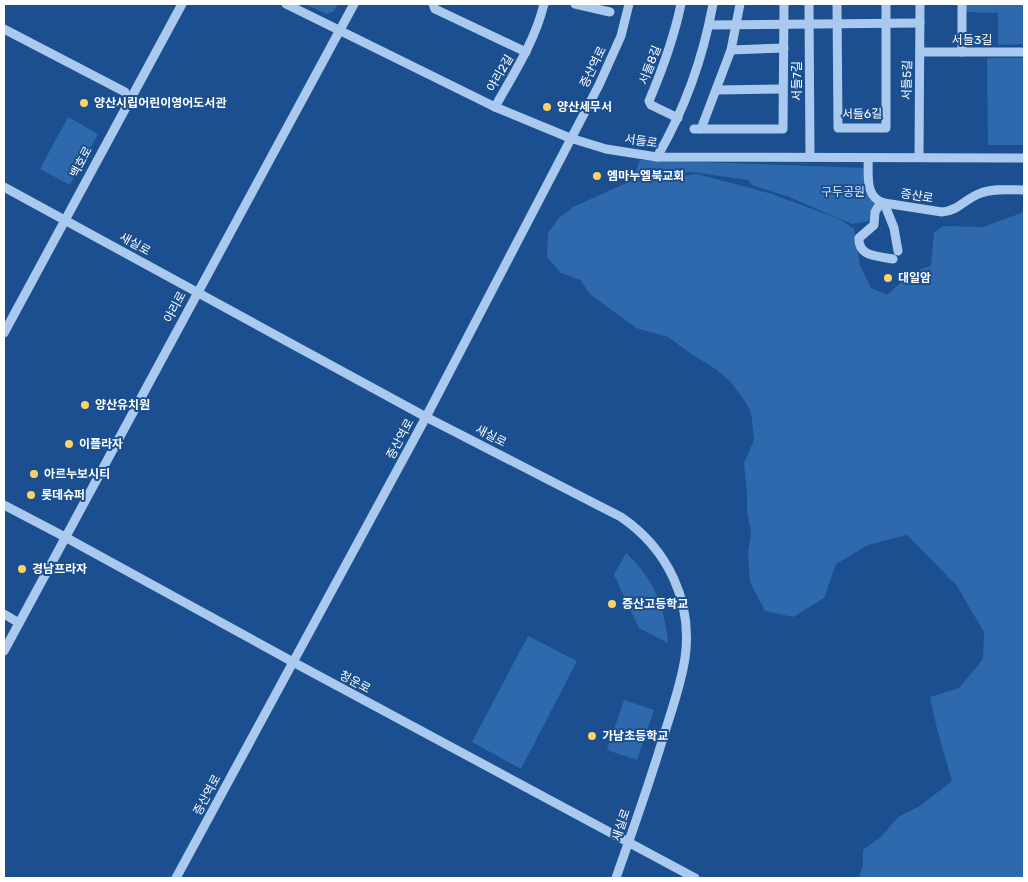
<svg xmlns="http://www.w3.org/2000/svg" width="1028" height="882" font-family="Rubik,'Noto Sans KR',sans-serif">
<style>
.green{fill:#2e69ad}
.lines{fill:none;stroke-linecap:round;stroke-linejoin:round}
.minor{stroke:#a9c9ee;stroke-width:9}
.poi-dot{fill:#ffd166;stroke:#1b4f8f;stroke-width:2}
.labels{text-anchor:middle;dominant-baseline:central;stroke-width:4;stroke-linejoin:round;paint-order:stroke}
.street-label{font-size:12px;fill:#fff;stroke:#1b4f8f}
.poi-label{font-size:12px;font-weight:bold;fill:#fff;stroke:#1b4f8f;text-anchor:start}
.park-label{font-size:12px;fill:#cfe3fa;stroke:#1b4f8f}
</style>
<rect width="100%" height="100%" fill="#1b4f8f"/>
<g class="green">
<polygon points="305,4 338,4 334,11 327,14"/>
<polygon points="965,4 1024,4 1024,44 998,45 998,13 965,12"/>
<polygon points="987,58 1024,58 1024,145 988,145"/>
<polygon points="68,117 98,134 70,185 40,169"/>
<path d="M640,160l227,8c0,15 -2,26 10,37l-9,16 -16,3 -63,-27 -37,-12 -4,-5 -56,-8 -28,2 -5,3 -27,4z"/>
<polygon points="697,174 772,194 839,219 854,229 860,265 871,288 887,295 914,271 931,266 934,232 944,226 983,227 1024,212 1024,878 859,878 863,865 863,850 882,836 898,817 920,806 952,781 937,729 930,697 959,688 983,659 984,632 957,586 907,535 868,545 836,564 824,598 793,617 765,611 750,582 748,553 751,533 747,510 747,493 744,463 754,440 751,412 744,400 730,381 717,370 690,353 668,337 636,328 590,294 580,280 561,273 547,257 548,233 559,218 573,207 629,182"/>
<path d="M626,553c28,26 38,52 42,90l-29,-15 -25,-53z"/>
<polygon points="528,636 577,661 521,769 472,742"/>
<polygon points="624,700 654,710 637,760 607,750"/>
</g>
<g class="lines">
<g class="minor">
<polyline points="286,4 495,107 570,138 606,149 657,157 1024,158"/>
<polyline points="433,4 435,9 526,52"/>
<polyline points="575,4 610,12"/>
<polyline points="809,4 810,157"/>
<polyline points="837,4 838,128 886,128 886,4"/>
<polyline points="962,4 962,52"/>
<polyline points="709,25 920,23"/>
<polyline points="4,29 125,92"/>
<polyline points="731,50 784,48"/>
<polyline points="920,52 1024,52"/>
<polyline points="717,90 783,89"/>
<path d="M495,107c19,-34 40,-66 49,-103"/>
<path d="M678,118l-27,-13 -2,-4c14,-33 25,-63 32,-97"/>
<polyline points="694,129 783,129 784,4"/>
<polyline points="701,129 731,50 740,4"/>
<polyline points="919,156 920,4"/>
<path d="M657,157c28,-48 46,-99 56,-153"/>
<path d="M868,158c1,16 -4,39 16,45l58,9c16,-1 24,-14 39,-19 12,-5 30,-3 43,-3"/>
<path d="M4,187l422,230 195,100c47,32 72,85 64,141 -4,27 -14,54 -22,80 -14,47 -31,94 -47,140"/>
<path d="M881,202l-6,10 -1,13 -15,13c-1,19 19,18 34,21"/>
<polyline points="884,203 894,228 898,251"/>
<polyline points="4,333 182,4"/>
<polyline points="4,505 65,537 293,662 695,878"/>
<polyline points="4,614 19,623"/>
<polyline points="4,651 354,4"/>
<polyline points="176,878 426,417 599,85 621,36 629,4"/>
</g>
</g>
<g class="poi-dot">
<circle cx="84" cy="103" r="5"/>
<circle cx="547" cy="107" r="5"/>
<circle cx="597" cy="176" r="5"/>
<circle cx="888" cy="278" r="5"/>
<circle cx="85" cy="405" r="5"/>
<circle cx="69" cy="444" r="5"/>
<circle cx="34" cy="474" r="5"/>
<circle cx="31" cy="495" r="5"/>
<circle cx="22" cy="569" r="5"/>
<circle cx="612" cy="604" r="5"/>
<circle cx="592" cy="736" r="5"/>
</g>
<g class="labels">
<g class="street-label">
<text x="972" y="40">서들3길</text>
<text transform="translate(650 65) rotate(-69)">서들8길</text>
<text transform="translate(593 67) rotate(-64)">증산역로</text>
<text transform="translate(500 73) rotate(-60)">야리2길</text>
<text transform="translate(907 80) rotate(-89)">서들5길</text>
<text transform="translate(797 81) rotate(-90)">서들7길</text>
<text transform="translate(862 114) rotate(-1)">서들6길</text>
<text transform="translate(641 141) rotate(8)">서들로</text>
<text transform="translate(81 162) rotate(-62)">백호로</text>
<text transform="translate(917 196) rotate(9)">증산로</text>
<text transform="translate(135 244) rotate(29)">새실로</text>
<text transform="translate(175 307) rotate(-62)">야리로</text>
<text transform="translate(491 436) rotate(27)">새실로</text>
<text transform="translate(400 439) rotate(-62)">증산역로</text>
<text transform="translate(355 682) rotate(28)">청운로</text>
<text transform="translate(207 795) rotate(-62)">증산역로</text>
<text transform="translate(621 825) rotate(-71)">새실로</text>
</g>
<g class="poi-label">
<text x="94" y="103">양산시립어린이영어도서관</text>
<text x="557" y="107">양산세무서</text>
<text x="607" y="176">엠마누엘북교회</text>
<text x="898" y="278">대일암</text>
<text x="95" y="405">양산유치원</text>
<text x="79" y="444">이플라자</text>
<text x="44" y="474">아르누보시티</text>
<text x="41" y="495">롯데슈퍼</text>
<text x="32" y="569">경남프라자</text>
<text x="622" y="604">증산고등학교</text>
<text x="602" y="736">가남초등학교</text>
</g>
<g class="park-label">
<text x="843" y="192">구두공원</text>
</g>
</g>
<rect width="1028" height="882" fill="none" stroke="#ffffff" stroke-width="10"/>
</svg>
